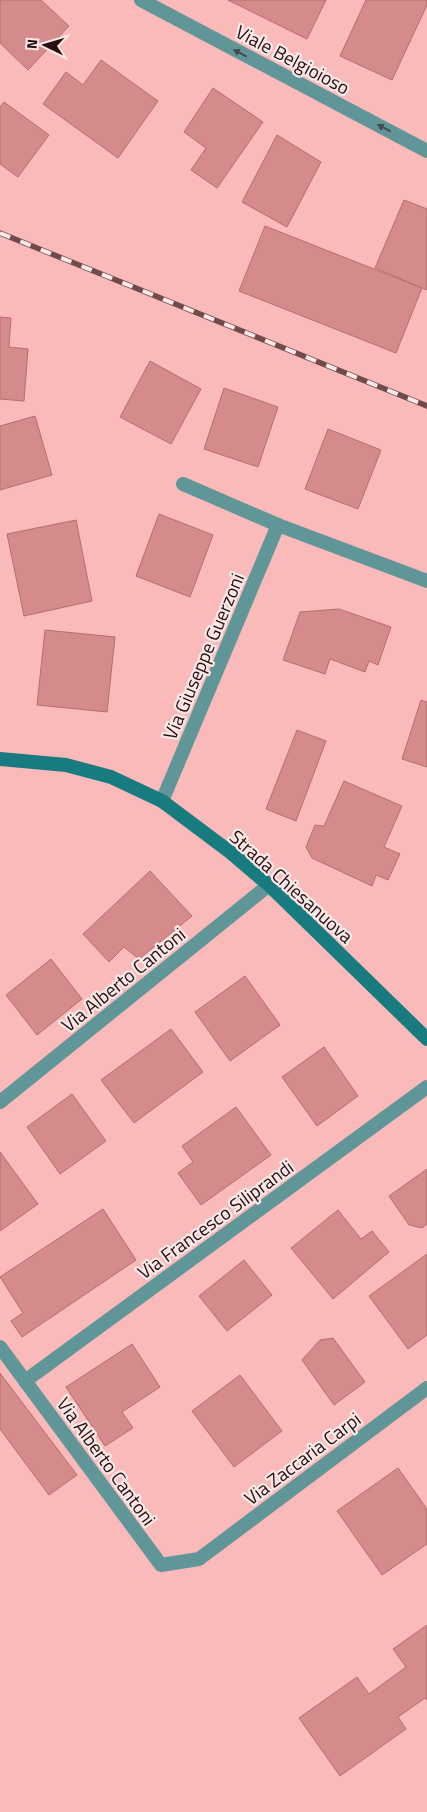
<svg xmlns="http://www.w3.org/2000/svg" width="427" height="1812" font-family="'Titillium Web',sans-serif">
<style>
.building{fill:#d58b8b;stroke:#b56e6e}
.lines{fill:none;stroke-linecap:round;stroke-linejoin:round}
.minor{stroke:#619699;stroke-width:14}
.secondary{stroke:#177b7f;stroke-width:14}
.rail-casing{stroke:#714a4a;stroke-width:5.5}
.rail{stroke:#f9e9e8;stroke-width:4;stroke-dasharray:11;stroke-linecap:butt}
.oneway{fill:#424b4d}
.labels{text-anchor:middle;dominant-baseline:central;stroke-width:4.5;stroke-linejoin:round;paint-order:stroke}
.street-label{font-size:19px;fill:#290e0f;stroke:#f9e9e8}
</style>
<rect width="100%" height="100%" fill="#f9bab9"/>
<g class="building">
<polygon points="0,0 41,0 69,26 28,70 0,43"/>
<polygon points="228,0 326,0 307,39"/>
<polygon points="366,0 427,0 427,5 392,80 340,56"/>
<polygon points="101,60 158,101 118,158 43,104 66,72 83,85"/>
<polygon points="213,88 263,122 217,188 191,170 206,148 184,132"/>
<polygon points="4,102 49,135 18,177 0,164 0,107"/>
<polygon points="277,135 321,162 287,227 242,202"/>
<polygon points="404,200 427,209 427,290 375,268"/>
<polygon points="265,226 422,288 396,353 239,291"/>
<polygon points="0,317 11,318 9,347 28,349 24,401 0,399"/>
<polygon points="150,361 201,389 171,444 120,417"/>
<polygon points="224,388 278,407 258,467 204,449"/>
<polygon points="35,416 52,475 0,490 0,426"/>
<polygon points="328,429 381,450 358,509 305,489"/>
<polygon points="159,514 213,535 190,597 136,576"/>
<polygon points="76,520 92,601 24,616 7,534"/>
<polygon points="339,609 391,627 378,665 369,661 365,672 330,659 325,674 283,660 300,612"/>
<polygon points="45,630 115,637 107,712 37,705"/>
<polygon points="421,700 427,702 427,767 402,759"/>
<polygon points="297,730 326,741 296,821 266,809"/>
<polygon points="344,781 402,806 384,847 400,854 388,880 376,875 372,886 312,858 306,847 315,825 324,826"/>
<polygon points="150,871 192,916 139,959 124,947 109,962 83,934"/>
<polygon points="51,959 82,999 37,1035 6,995"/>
<polygon points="245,976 280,1025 230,1061 195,1012"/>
<polygon points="171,1029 203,1072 134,1123 101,1080"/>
<polygon points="324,1047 358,1096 317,1126 282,1077"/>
<polygon points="72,1094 106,1141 60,1174 27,1127"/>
<polygon points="236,1107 271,1155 201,1205 178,1173 193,1162 182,1146"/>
<polygon points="0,1152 38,1204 0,1231"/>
<polygon points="427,1169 427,1224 422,1228 409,1225 389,1196"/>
<polygon points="103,1209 136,1260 22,1337 11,1321 23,1313 0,1277"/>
<polygon points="338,1210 361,1239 372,1231 389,1252 333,1299 291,1248"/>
<polygon points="427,1254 427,1335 408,1349 369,1296"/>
<polygon points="244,1260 272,1295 227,1331 199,1296"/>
<polygon points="333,1338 365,1382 334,1405 302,1360 320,1340"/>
<polygon points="132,1344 160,1387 122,1412 133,1428 105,1446 66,1387"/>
<polygon points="0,1373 77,1475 49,1495 0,1429"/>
<polygon points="240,1375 282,1431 234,1467 192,1411"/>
<polygon points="398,1468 427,1509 427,1544 382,1575 337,1511"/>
<polygon points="427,1625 427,1700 425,1698 398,1717 406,1729 340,1776 299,1718 357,1677 369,1694 406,1667 393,1649"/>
</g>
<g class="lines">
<g class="minor">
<polyline points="141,0 427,151"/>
<polyline points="183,484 278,525 427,581"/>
<polyline points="162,801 278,525"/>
<polyline points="0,1102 269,885"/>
<polyline points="0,1347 161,1565 199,1559 427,1388"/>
<polyline points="25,1381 427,1087"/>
</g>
<polyline class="secondary" points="0,759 66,765 111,777 162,801 230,852 269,885 427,1039"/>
<g class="rail-casing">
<polyline id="rail" points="0,233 427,406"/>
</g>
<use href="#rail" class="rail"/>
</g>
<defs><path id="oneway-solid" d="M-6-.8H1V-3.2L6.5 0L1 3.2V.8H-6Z" transform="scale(1.25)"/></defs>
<g class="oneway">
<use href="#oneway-solid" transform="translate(240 53) rotate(-152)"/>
<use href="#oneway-solid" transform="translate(384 128) rotate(-153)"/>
</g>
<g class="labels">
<g class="street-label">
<text transform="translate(293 59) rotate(28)">Viale Belgioioso</text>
<text transform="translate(203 656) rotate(-67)">Via Giuseppe Guerzoni</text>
<text transform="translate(292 886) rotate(42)">Strada Chiesanuova</text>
<text transform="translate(123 979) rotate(-39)">Via Alberto Cantoni</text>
<text transform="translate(215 1219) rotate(-36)">Via Francesco Siliprandi</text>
<text transform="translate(302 1458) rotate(-37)">Via Zaccaria Carpi</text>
<text transform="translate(107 1461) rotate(54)">Via Alberto Cantoni</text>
</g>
</g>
<g transform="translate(45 45) rotate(275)" stroke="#f9e9e8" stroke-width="4" paint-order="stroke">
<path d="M0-4L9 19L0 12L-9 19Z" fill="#290e0f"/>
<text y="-8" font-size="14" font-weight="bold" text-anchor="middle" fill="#290e0f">N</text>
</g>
</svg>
